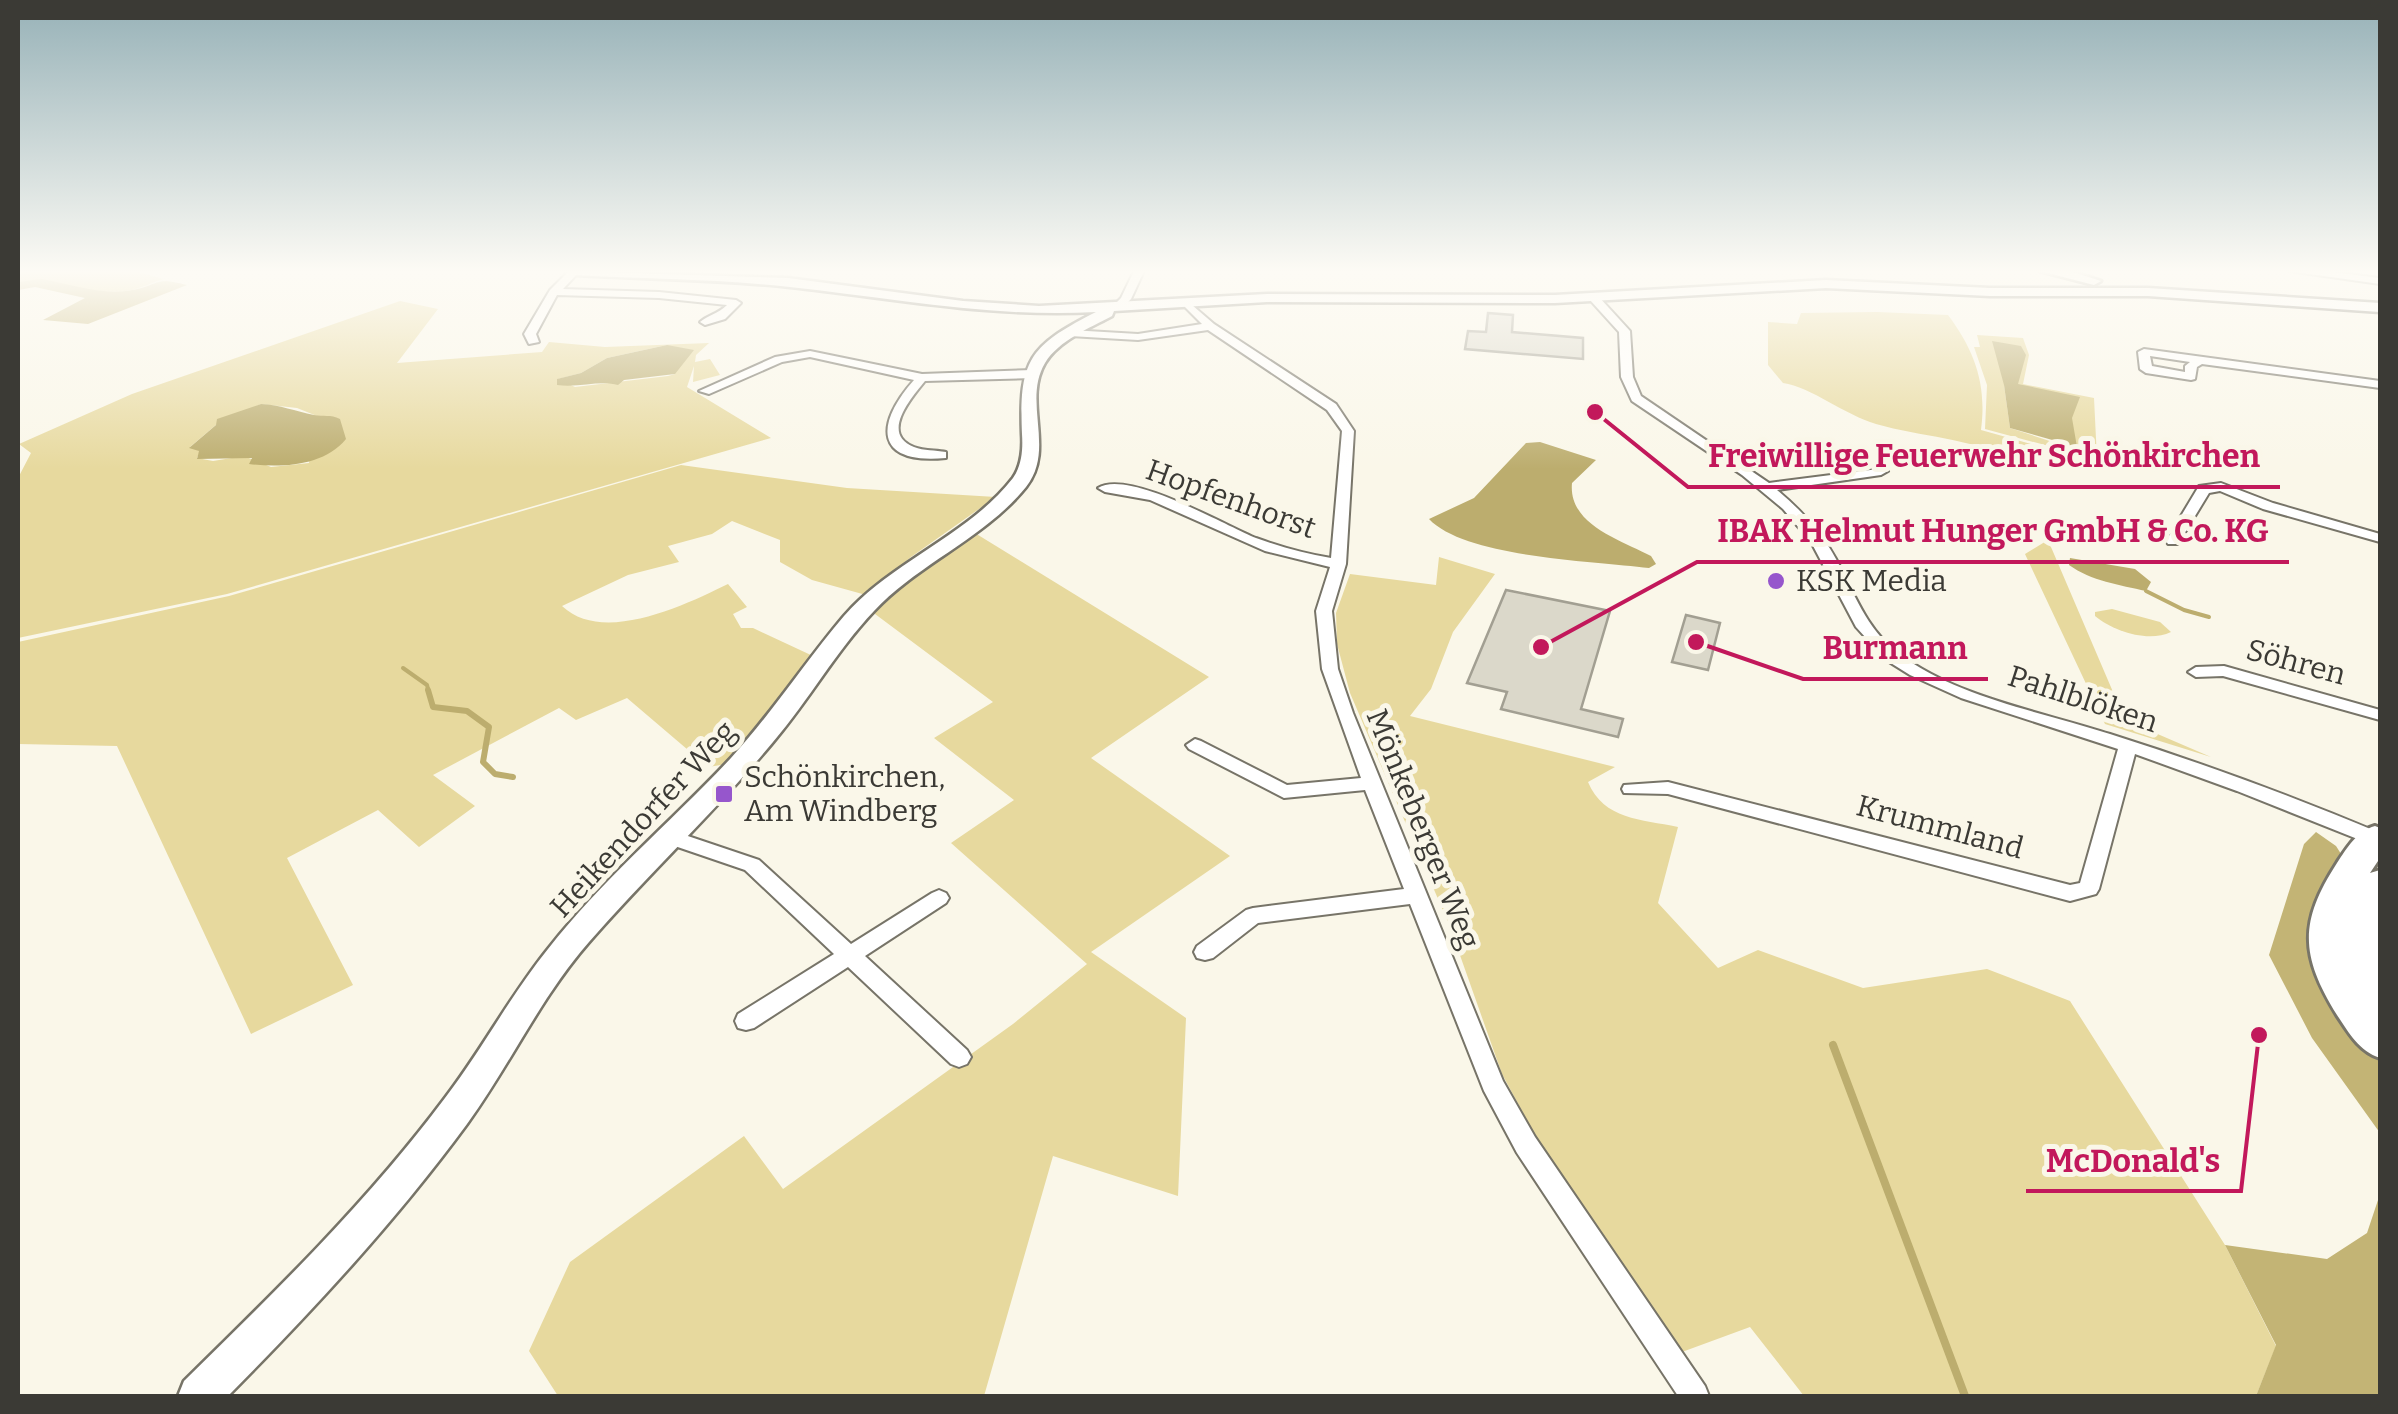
<svg xmlns="http://www.w3.org/2000/svg" width="2398" height="1414" font-family="Bitter,serif">
<style>
.green{fill:#e7d99e;fill-rule:evenodd}
.forest{fill:#c3b475}
.water{fill:#bcad6e}
.lines{fill:none;stroke-linecap:round;stroke-linejoin:round}
.stream-far2{stroke:#bcad6e;stroke-width:4}
.stream-far1{stroke:#bcad6e;stroke-width:6}
.stream{stroke:#bcad6e;stroke-width:8}
.building{fill:#dbd8ca;stroke:#a29f92;stroke-width:2.5}
.street-casing{stroke:#777468;stroke-width:4}
.secondary-casing{stroke:#777468;stroke-width:5}
.highway-casing{stroke:#777468;stroke-width:6}
.street{fill:#fff;fill-rule:evenodd}
.secondary{fill:#fff;fill-rule:evenodd}
.highway{fill:#fff;fill-rule:evenodd}
.poi-dot{fill:#9656cc;stroke:#faf7e9;stroke-width:4}
.labels{text-anchor:middle;dominant-baseline:central;stroke-width:10;stroke-linejoin:round;paint-order:stroke}
.street-label{font-size:30px;fill:#3b3a35;stroke:#faf7e9}
.poi-label{font-size:30px;fill:#3b3a35;stroke:#faf7e9;text-anchor:start}
.leader{fill:none;stroke:#c2185b;stroke-width:4}
.callout-dot{fill:#c2185b;stroke:#faf7e9;stroke-width:4}
.callout-label{font-size:32px;text-anchor:middle;font-weight:bold;fill:#c2185b;stroke:#faf7e9;stroke-width:10;stroke-linejoin:round;paint-order:stroke}
</style>
<rect width="100%" height="100%" fill="#faf7e9"/>
<g class="green">
<path d="M136,271l27,8c-10,3 -21,9 -31,11 -37,8 -76,-13 -114,-8v-10z"/>
<path d="M400,301l38,8 -41,54 145,-11 7,-10 56,5 104,-4 -13,12 -1,7 15,-3 10,16 -27,7 1,-16 -7,21 84,51 -544,156 -209,44v-160l13,-25 -12,-9 113,-50zM667,345l8,29 -7,2 -93,11 -17,-8 23,-6 26,-15zM261,404l36,4 20,8 -8,47 -38,4 -27,-11 -31,5 -16,-3 3,-7 -10,-4 27,-23z"/>
<path d="M1877,312l71,3c27,36 39,70 33,115l50,14 -18,15c-44,-21 -91,-22 -137,-35 -31,-9 -65,-37 -93,-41l-15,-18v-43l29,2 4,-11z"/>
<path d="M1977,335l46,3 6,17 -6,29 71,14 3,61 -112,-30 2,-44 -13,-38h6zM2021,367l-4,17 54,64 -61,-20 -6,-43z"/>
<path d="M681,465l166,23 149,9 -85,60 -45,38 -54,-15 -32,-18v-22l-48,-19 -20,13 -44,12 11,16 -51,13 -66,31c41,39 123,-1 166,-22l19,23 -14,7 8,14h12l60,28 -40,57 -46,51 -19,3 -81,-69 -51,22 -17,-12 -126,67 42,31 -56,41 -41,-37 -91,48 66,127 -102,49 -134,-288 -99,-2v-102l211,-46z"/>
<polygon points="970,530 1209,677 1091,758 1230,856 1091,952 1186,1018 1178,1196 1053,1156 984,1396 558,1396 529,1351 570,1262 744,1136 783,1189 1013,1024 1087,964 951,843 1014,800 934,738 993,702 871,611"/>
<polygon points="2048,540 2125,720 2211,757 2105,724 2025,554"/>
<path d="M1439,557l56,17 -42,58 -22,57 -21,27 205,51 -27,15c16,38 53,37 90,45l-20,76 60,65 40,-18 105,38 124,-19 83,32 155,244 51,101 -20,50h-452l-54,-69 -68,25 -145,-213 -35,-65 -52,-147 -100,-234 -13,-49 -1,-31 14,-39 86,11z"/>
<path d="M2112,609l48,13 11,10c-23,11 -58,-1 -76,-16v-4z"/>
</g>
<g class="forest">
<path d="M42,279c28,5 62,17 90,11 28,-5 22,-14 55,-5l-99,39 -45,-4 42,-22 -50,-11 -17,3v-8z"/>
<path d="M2316,832l20,14 7,11c-10,19 -32,49 -34,70 -3,55 38,97 71,135v71l-68,-95 -43,-83 35,-111z"/>
<polygon points="2380,1194 2380,1396 2256,1396 2276,1345 2225,1245 2327,1259 2367,1233"/>
</g>
<g class="water">
<polygon points="1992,341 2021,346 2026,355 2018,384 2080,397 2072,418 2077,447 2010,428 2004,385"/>
<path d="M667,345l27,5 -19,24 -51,6 -6,5c-18,-5 -39,3 -61,0v-6l24,-6 26,-15z"/>
<path d="M261,404c19,1 34,7 53,11 10,2 16,-1 26,4l6,20c-22,27 -64,29 -97,25l3,-6 -55,1 2,-8 -10,-3 27,-23 1,-6z"/>
<path d="M1540,442l56,18 -24,23c-4,42 49,57 79,73l5,8 -7,4c-54,-7 -183,-10 -220,-49l45,-21 52,-55z"/>
<path d="M2070,558l65,11 16,13 -5,9c-26,-6 -55,-10 -77,-26z"/>
</g>
<g class="lines">
<g class="stream-far2">
<polyline points="2146,591 2184,610 2209,617"/>
<polyline points="403,668 427,685 429,693"/>
</g>
<polyline class="stream-far1" points="428,690 433,707 467,711 489,727 483,762 495,774 513,777"/>
<polyline class="stream" points="1833,1045 1965,1396"/>
</g>
<g class="building">
<polygon points="1488,313 1513,315 1512,332 1583,338 1583,359 1465,349 1468,331 1486,332"/>
<polygon points="1506,590 1610,611 1581,709 1623,719 1618,737 1501,709 1507,692 1467,683"/>
<polygon points="1686,615 1720,623 1708,670 1672,662"/>
</g>
<g class="lines">
<g class="street-casing">
<g id="street">
<path d="M569,271h11l-17,18 96,3 77,8 5,3 -16,16 -20,6 -5,-3c8,-7 18,-8 27,-17l-68,-7 -102,-3 -21,39 3,8 -10,2 -5,-10 26,-44z"/>
<polygon points="1134,271 1144,271 1131,299 1120,310 1112,310 1111,308 1121,298"/>
<polygon points="2289,271 2324,271 2380,278 2380,284"/>
<path d="M1590,296h8l32,35 3,46 8,19 128,87 117,-15 2,3 -7,4 -104,15c24,20 44,41 59,69 18,33 30,70 62,94 60,45 141,58 212,81 92,29 182,62 270,99v15l-143,-57 -102,-37 -36,135 -3,5 -26,7 -402,-107 -44,-1 -2,-4 2,-4 44,-3 402,103 10,-2 38,-134 -157,-51 -51,-23 -24,-15 -30,-33 -45,-85 -28,-33 -41,-34 -110,-74 -11,-24 -2,-45 -29,-32z"/>
<path d="M1185,299l29,25 122,80 18,27 -8,133 -14,47 6,58 15,44 150,368 32,56 170,249 4,10h-31l-161,-243 -33,-62 -74,-187 -152,19 -45,35 -8,2 -8,-2 -3,-6 3,-6 49,-36 7,-2 151,-19 -39,-99 -81,8 -95,-49 -3,-4 9,-6 6,2 86,44 74,-7 -39,-109 -6,-58 14,-44 -65,-16 -115,-51 -45,-8 -7,-4c30,-19 126,37 158,50 25,9 49,16 75,20l11,-127 -15,-21 -119,-80 -70,10 -68,-4 -6,-3 6,-3 68,4 64,-10 -22,-22z"/>
<path d="M2144,349l236,32v7l-178,-24 -5,3 -2,12 -4,1 -45,-7 -6,-4 -2,-17zM2150,356l40,6 -5,4v6l-33,-6z"/>
<path d="M810,351l112,23 111,-4 6,4 -6,4 -108,3c-14,17 -45,53 -11,66 10,4 21,3 32,5v6c-71,7 -72,-33 -32,-78l-104,-23 -28,5 -73,32 -10,-3 76,-34z"/>
<polygon points="2221,483 2273,503 2380,534 2380,542 2263,509 2220,491 2209,493 2178,544 2168,544 2166,541 2199,486"/>
<polygon points="2224,666 2380,710 2380,720 2223,676 2196,677 2188,672 2196,667"/>
<polygon points="670,830 759,860 851,944 932,893 939,890 946,893 949,898 946,903 865,956 967,1050 971,1057 967,1064 959,1067 951,1064 848,967 754,1028 746,1030 738,1028 735,1021 738,1014 834,954 745,870 663,842 660,837 663,832"/>
</g>
</g>
<g class="secondary-casing">
<g id="secondary">
<path d="M568,271l220,7 175,23 76,5 228,-12 288,1 271,-15 164,8h158l232,15v9l-232,-16h-158l-164,-8 -271,15 -288,-1 -153,9 -2,5c-22,12 -53,24 -67,47 -23,39 11,86 -19,124 -41,51 -107,76 -152,124 -38,40 -65,89 -101,131 -58,70 -125,132 -184,200 -49,56 -79,123 -122,182 -72,98 -154,186 -239,272h-50l6,-15c92,-90 184,-180 261,-283 37,-48 65,-102 103,-149 54,-69 123,-127 183,-191 41,-45 74,-96 113,-142 48,-55 125,-81 169,-138 9,-13 10,-29 9,-44 -3,-74 7,-88 74,-122 -104,6 -203,-14 -306,-25 -71,-8 -144,-8 -215,-12z"/>
<polygon points="2040,271 2070,271 2101,281 2094,285"/>
</g>
</g>
<g class="highway-casing">
<path id="highway" d="M2375,826l5,2v30l-10,15 10,-3v188c-21,-7 -31,-25 -43,-43 -37,-60 -38,-93 0,-152 10,-15 20,-32 38,-37z"/>
</g>
<use href="#street" class="street"/>
<use href="#secondary" class="secondary"/>
<use href="#highway" class="highway"/>
</g>
<linearGradient id="sky" x2="0" y2="1"><stop stop-color="#96b1b7"/><stop offset="0.58" stop-color="#fdfbf5"/><stop offset="1" stop-color="#fdfbf5" stop-opacity="0"/></linearGradient>
<rect width="2398" height="469" fill="url(#sky)"/>
<g class="poi-dot">
<circle cx="1776" cy="581" r="10"/>
<rect x="714" y="784" width="20" height="20" rx="5"/>
</g>
<g class="labels">
<g class="street-label">
<text transform="translate(1231 499) rotate(20)">Hopfenhorst</text>
<text transform="translate(2296 662) rotate(15)">Söhren</text>
<text transform="translate(2083 699) rotate(18)">Pahlblöken</text>
<text transform="translate(643 819) rotate(-47)">Heikendorfer Weg</text>
<text transform="translate(1940 827) rotate(15)">Krummland</text>
<text transform="translate(1423 829) rotate(68)">Mönkeberger Weg</text>
</g>
<g class="poi-label">
<text x="1796" y="581">KSK Media</text>
<text x="744" y="777">Schönkirchen,<tspan x="744" dy="34">Am Windberg</tspan></text>
</g>
</g>
<path class="leader" d="M1595 412L1688 487H2280M1541 647L1697 562H2289M1696 642L1803 679H1988M2259 1035L2241 1191H2026"/>
<g class="callout-dot">
<circle cx="1595" cy="412" r="10"/>
<circle cx="1541" cy="647" r="10"/>
<circle cx="1696" cy="642" r="10"/>
<circle cx="2259" cy="1035" r="10"/>
</g>
<g class="callout-label">
<text x="1984" y="467">Freiwillige Feuerwehr Schönkirchen</text>
<text x="1993" y="542">IBAK Helmut Hunger GmbH &amp; Co. KG</text>
<text x="1895" y="659">Burmann</text>
<text x="2133" y="1172">McDonald's</text>
</g>
<rect width="2398" height="1414" fill="none" stroke="#3b3a35" stroke-width="40"/>
</svg>
